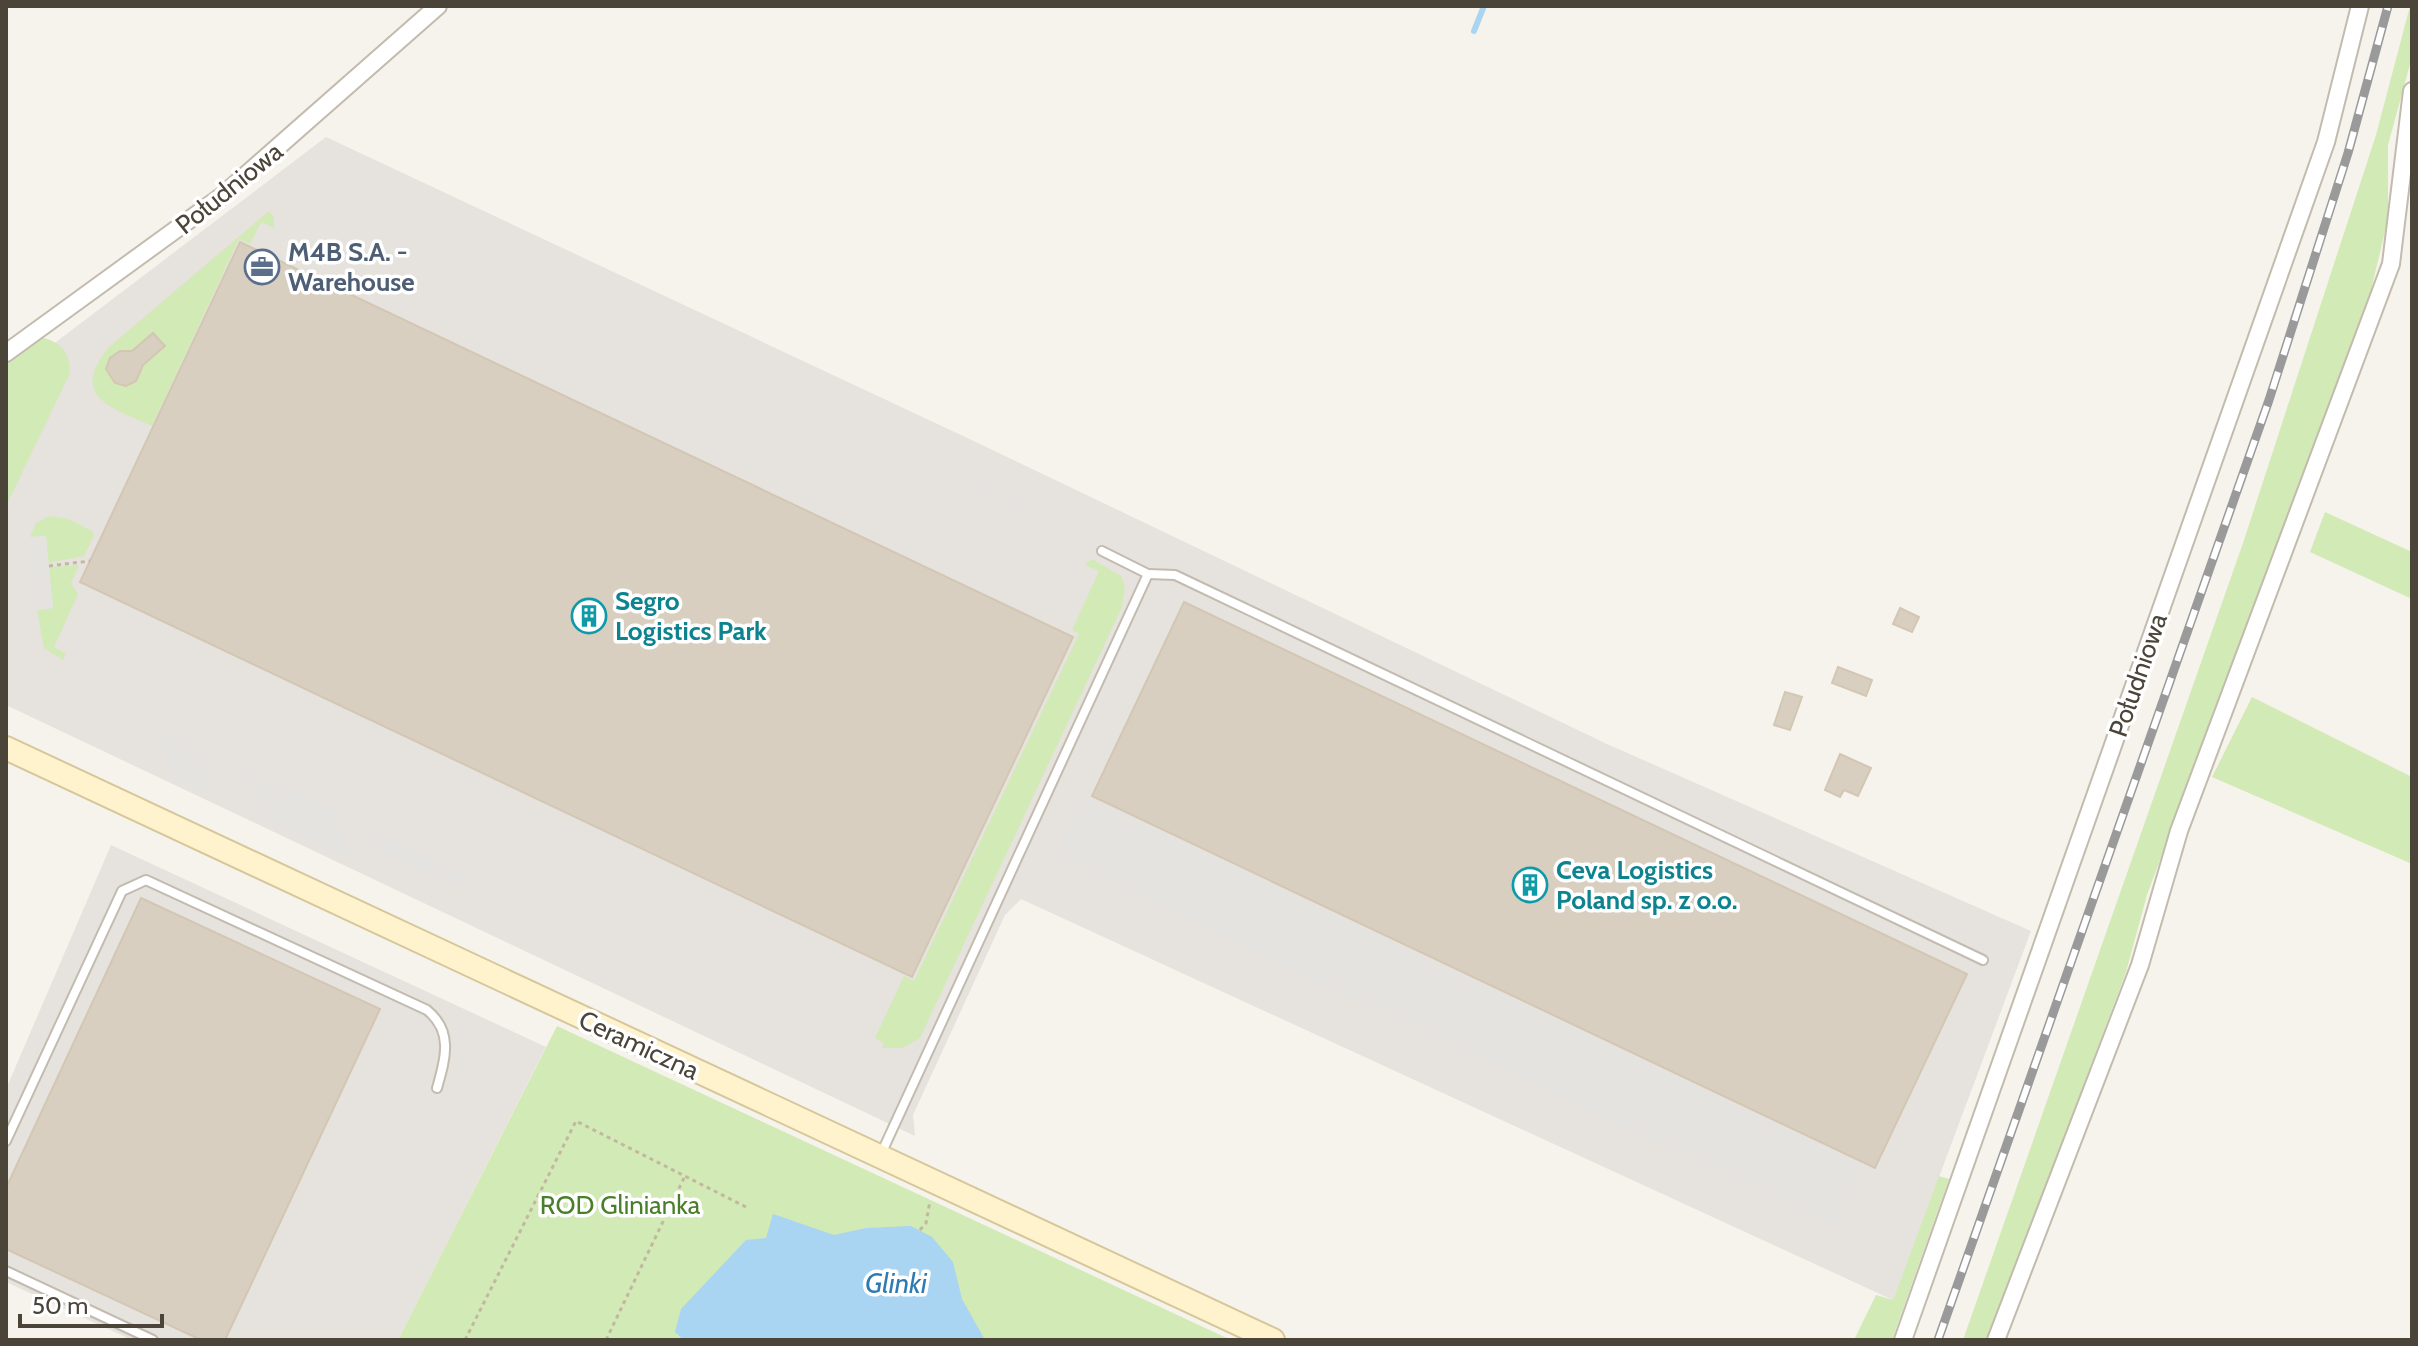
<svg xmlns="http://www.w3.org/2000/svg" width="2418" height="1346" font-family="Cabin,sans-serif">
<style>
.industrial{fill:#e6e2dd}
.green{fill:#d2eab5}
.parking{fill:#e5e3e0}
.water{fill:#a9d4f2}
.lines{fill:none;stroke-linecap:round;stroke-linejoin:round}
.stream{stroke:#a9d4f2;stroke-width:6}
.building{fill:#d8cfc1;stroke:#d3c7b4;stroke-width:2}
.lane-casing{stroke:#c2bbae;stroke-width:12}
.street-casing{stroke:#c2bbae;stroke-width:20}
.secondary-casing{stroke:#d6c79b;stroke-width:26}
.path{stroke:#c4b79f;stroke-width:3;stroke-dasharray:4 4;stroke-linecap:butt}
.lane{stroke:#fff;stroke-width:8}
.street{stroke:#fff;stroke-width:16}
.secondary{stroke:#fff3cd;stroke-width:22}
.rail-casing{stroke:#9a9a9a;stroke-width:9}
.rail{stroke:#fff;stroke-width:6;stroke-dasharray:18;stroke-linecap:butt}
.labels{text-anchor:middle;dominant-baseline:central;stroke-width:7;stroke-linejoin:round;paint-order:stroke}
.street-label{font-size:26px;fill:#4b4439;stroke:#fff}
.service-label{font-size:26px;font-weight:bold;fill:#4e5e75;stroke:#fff;text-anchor:start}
.culture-label{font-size:26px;font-weight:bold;fill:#0d838f;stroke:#fff;text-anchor:start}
.park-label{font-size:26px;fill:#4a7f2a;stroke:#fff}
.water-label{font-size:28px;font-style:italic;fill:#2e7ab2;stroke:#fff}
</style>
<rect width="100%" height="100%" fill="#f6f3ec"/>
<g class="industrial">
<polygon points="326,137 980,444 1607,744 2031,931 1893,1300 1021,899 1005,915 913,1115 915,1136 6,705 6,380"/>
<polygon points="111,845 546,1047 398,1340 132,1340 6,1282 6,1089"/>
</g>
<g class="green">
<polygon points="2410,6 2412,57 2388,145 2388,219 2371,290 2147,895 2126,972 1988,1340 1963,1340 2243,543 2376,135"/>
<path d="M269,211l5,6v11l-13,-6 -11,22 -11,-5 -87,187c-40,-18 -83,-29 -44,-78z"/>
<path d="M41,337c21,6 28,14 29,36l-62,129 -2,13v-153z"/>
<polygon points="2325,512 2412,552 2412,599 2310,552"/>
<polygon points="49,516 69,519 92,531 94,535 84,556 48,563 46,536 30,537 36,523"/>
<polygon points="1092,559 1121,576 1125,587 1122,607 920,1038 902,1048 882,1048 884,1043 875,1038 904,976 914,981 1079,634 1072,630 1099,571 1085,565"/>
<polygon points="79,565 71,583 78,594 54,647 66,654 63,660 44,648 37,610 53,608 49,567"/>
<polygon points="2252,697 2412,777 2412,864 2212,777"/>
<polygon points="557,1026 1231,1340 398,1340"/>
<polygon points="1939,1176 1949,1179 1892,1340 1854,1340 1876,1295 1893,1300"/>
</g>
<g class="parking">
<polygon points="957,470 1037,508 1034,515 954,477"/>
<polygon points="46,536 53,608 37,610 29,537"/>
<polygon points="155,727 202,749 215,797 171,777"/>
<polygon points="234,765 337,812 350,852 341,856 265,819 248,780"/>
<polygon points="1083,795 1864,1166 1835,1227 1054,856"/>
<polygon points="373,830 470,876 463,889 366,844"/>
</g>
<polygon class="water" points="773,1214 834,1235 866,1228 911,1226 932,1237 953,1262 962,1299 985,1340 684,1340 675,1332 681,1309 746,1240 766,1238"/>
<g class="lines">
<polyline class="stream" points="1474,31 1484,6"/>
</g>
<g class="building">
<polygon points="240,242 1073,637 912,977 80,582"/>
<polygon points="153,333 165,346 143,365 136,381 126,386 115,383 106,369 110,358 120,351 132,351"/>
<polygon points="1184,602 1967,974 1875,1168 1092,796"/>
<polygon points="1900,608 1919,617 1912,632 1893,624"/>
<polygon points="1838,667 1872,680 1866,696 1832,683"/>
<polygon points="1785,692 1802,697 1790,730 1774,725"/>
<polygon points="1840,754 1871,768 1858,796 1844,790 1840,797 1825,790"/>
<polygon points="141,898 380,1009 225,1340 201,1340 6,1249 6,1188"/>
</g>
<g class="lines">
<g class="lane-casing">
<g id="lane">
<polyline points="1148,574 1175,575 1983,960"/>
<path d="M6,1141l116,-250 24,-11 281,130c27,22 18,50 10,78"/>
<polyline points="881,1154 1148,574 1102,551"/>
<polyline points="6,1271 153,1340"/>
</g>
</g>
<g class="street-casing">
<g id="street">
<polyline points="6,353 222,196 438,6"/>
<polyline points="1903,1340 2326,142 2360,6"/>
<polyline points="1996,1340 2140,965 2179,831 2391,264 2412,91"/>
</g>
</g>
<g class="secondary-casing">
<polyline id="secondary" points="6,748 1273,1340"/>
</g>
<g class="path">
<polyline points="49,566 90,561"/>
<polyline points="920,1230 926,1223 930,1201"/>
<polyline points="465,1340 576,1121 748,1208"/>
<polyline points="606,1340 684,1178"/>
</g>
<use href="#lane" class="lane"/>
<use href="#street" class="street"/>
<use href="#secondary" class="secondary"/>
<g class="rail-casing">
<polyline id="rail" points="1938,1340 2269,400 2348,153 2388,6"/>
</g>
<use href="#rail" class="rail"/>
</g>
<defs>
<g id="office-ring" transform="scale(1.8)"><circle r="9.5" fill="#fff" stroke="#5c6f8a" stroke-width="1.5"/><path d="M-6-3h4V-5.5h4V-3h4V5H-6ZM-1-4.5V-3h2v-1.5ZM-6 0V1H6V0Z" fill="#5c6f8a"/></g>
<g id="building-ring" transform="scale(1.8)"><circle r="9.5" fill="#fff" stroke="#0f9aa8" stroke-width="1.5"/><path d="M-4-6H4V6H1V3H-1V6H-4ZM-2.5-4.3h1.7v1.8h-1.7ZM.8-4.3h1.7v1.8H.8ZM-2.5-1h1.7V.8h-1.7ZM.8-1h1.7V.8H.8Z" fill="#0f9aa8"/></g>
</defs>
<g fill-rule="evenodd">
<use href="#office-ring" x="262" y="267"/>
<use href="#building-ring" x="589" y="616"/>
<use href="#building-ring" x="1530" y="885"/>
</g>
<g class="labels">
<g class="street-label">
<text transform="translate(229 188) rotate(-39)">Południowa</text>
<text transform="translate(2138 675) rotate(-71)">Południowa</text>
<text transform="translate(639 1045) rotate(25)">Ceramiczna</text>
</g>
<g class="service-label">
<text x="288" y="252">M4B S.A. -<tspan x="288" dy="30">Warehouse</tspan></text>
</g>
<g class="culture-label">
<text x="615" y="601">Segro<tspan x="615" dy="30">Logistics Park</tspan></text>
<text x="1556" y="870">Ceva Logistics<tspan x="1556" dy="30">Poland sp. z o.o.</tspan></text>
</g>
<g class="park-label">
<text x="620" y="1205">ROD Glinianka</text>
</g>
<g class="water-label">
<text x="896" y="1283">Glinki</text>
</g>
</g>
<rect width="2418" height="1346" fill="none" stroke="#4b4439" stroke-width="16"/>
<path d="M20 1314v12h142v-12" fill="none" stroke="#4b4439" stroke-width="4"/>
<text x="32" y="1314" font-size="24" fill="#4b4439" stroke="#ffffff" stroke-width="6" paint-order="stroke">50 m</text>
</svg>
